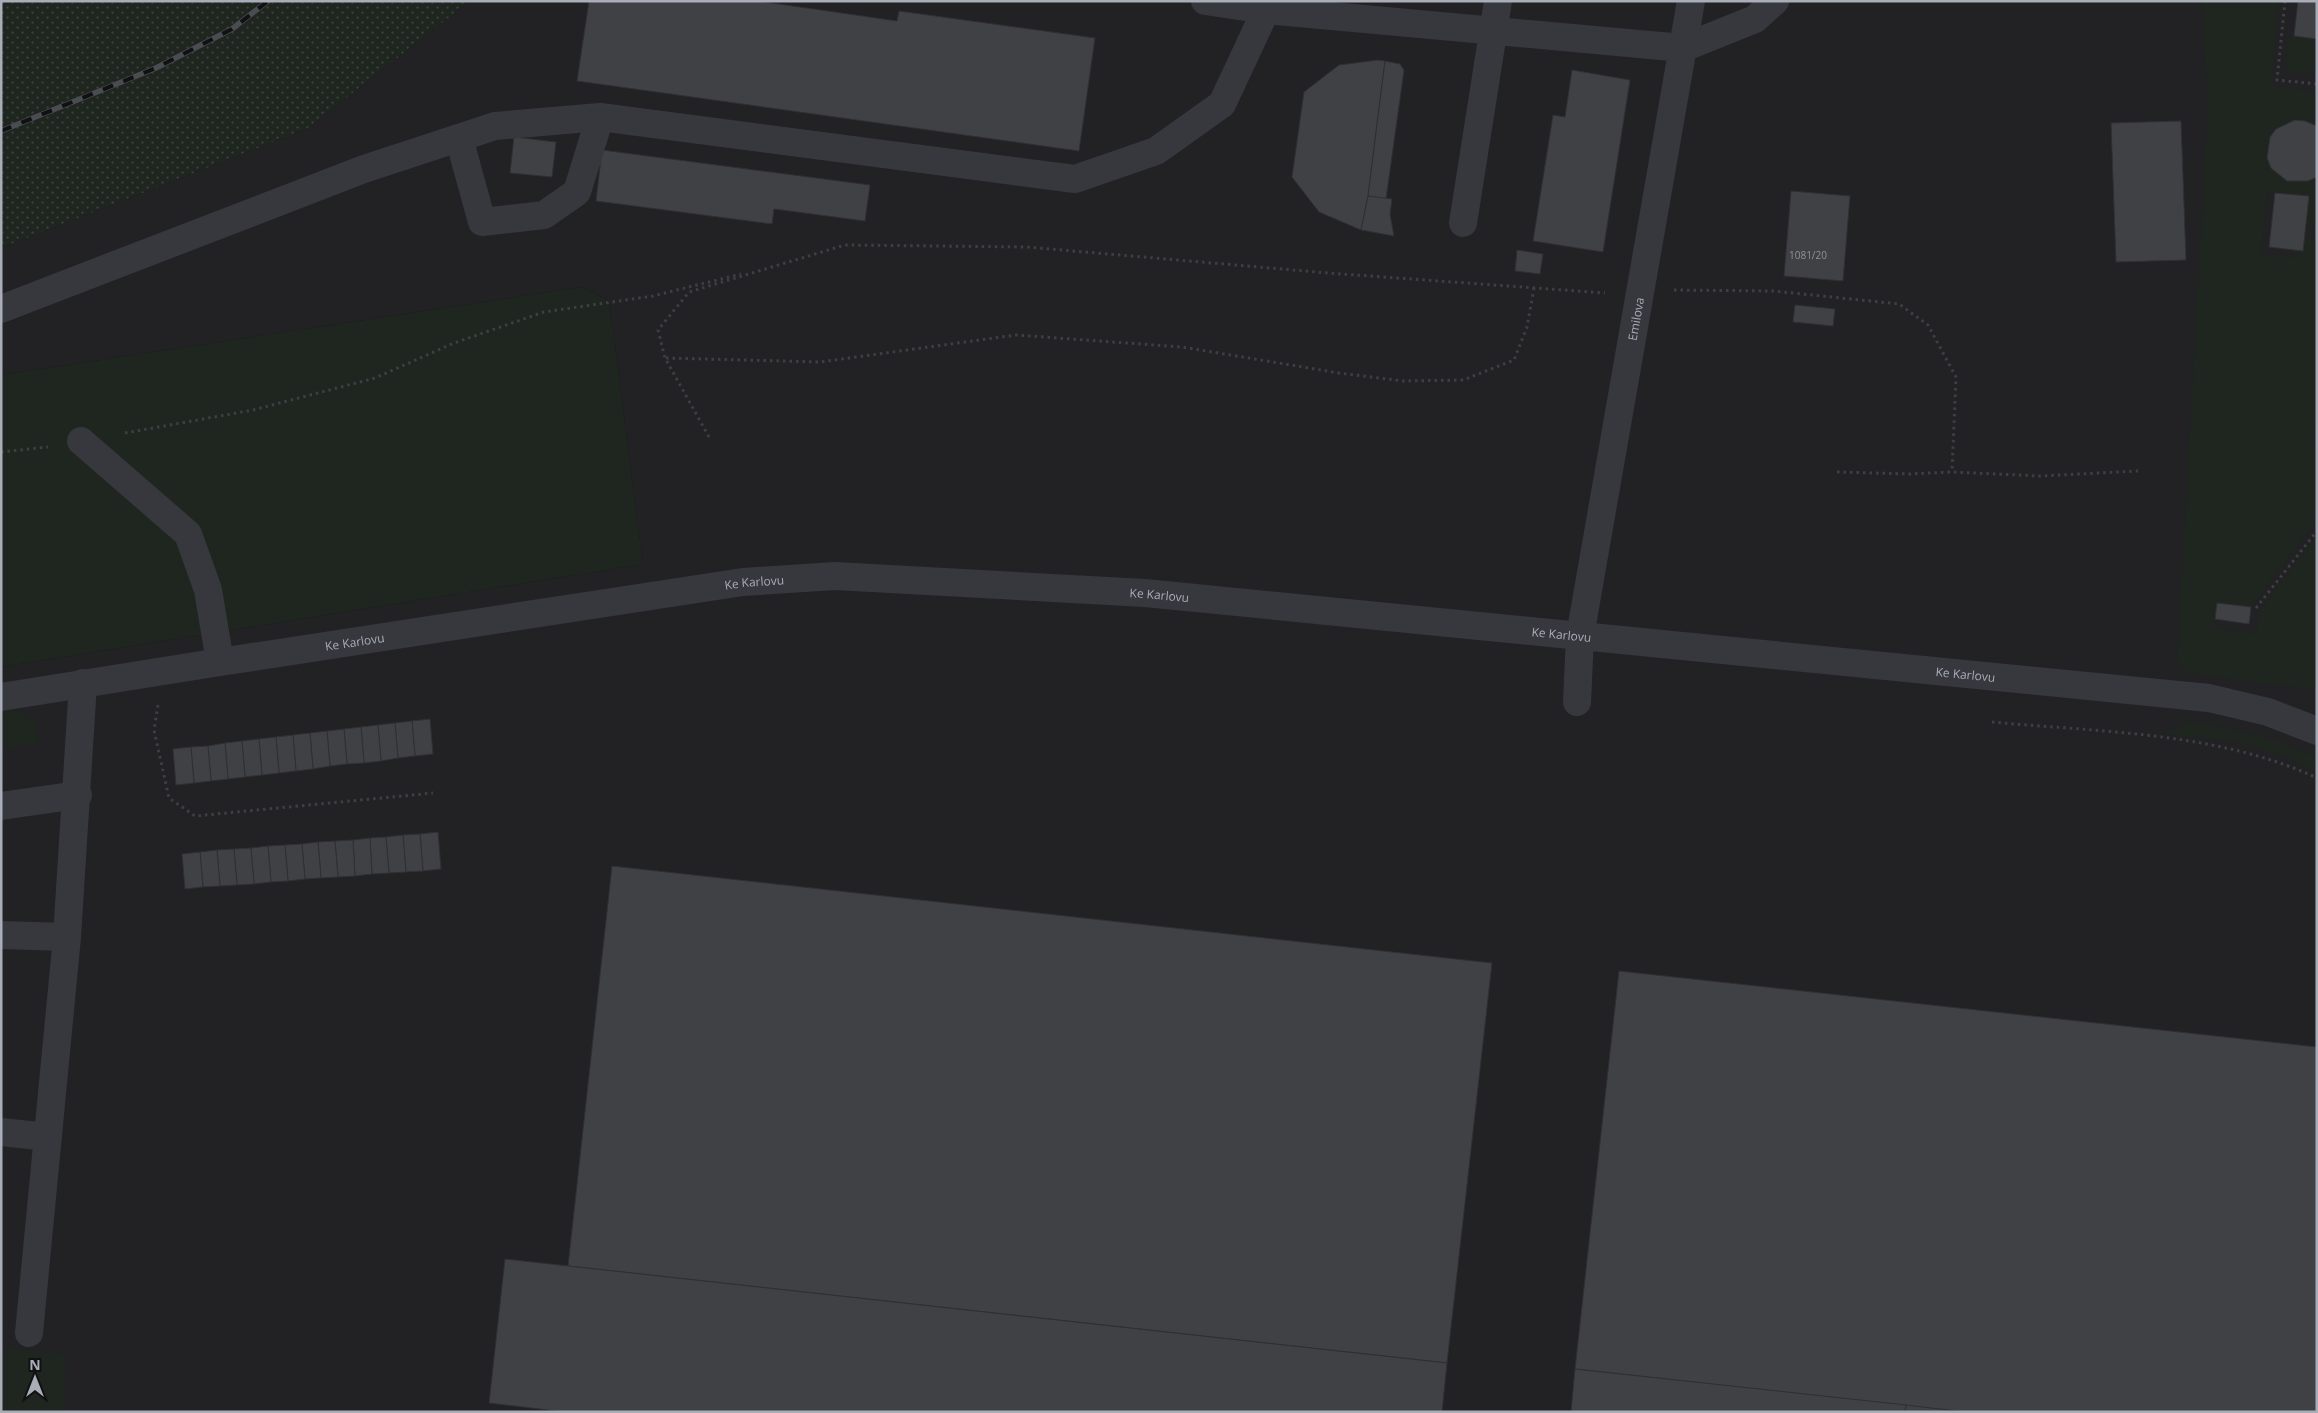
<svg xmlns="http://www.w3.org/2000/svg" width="2318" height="1413" font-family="'Open Sans',sans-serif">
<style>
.built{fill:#222225}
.grass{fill:#1e261f}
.park{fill:url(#park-dots)}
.building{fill:#404145;stroke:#303034}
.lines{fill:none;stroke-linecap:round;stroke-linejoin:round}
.path{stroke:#3d3f44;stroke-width:3;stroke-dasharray:2.5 4;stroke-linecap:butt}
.minor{stroke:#37383d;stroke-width:28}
.rail-casing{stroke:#4a4c52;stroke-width:5.5}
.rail{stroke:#111113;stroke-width:4;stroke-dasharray:11;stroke-linecap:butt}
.labels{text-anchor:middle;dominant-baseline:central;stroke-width:4;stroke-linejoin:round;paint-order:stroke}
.number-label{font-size:10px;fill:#8e929b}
.street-label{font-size:12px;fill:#a8adb8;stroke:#111113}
</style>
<defs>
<pattern id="park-dots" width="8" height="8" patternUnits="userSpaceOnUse" patternTransform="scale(1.25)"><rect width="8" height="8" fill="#1e261f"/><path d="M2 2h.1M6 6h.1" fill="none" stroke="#3c433d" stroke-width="1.8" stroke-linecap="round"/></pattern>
</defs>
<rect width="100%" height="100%" fill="#161618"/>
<polygon class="built" points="470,1 2317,1 2317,1412 1,1412 1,667 643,564 609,301 582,287 1,375 1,248 307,129"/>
<g class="grass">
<polygon points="2202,1 2279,1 2271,86 2317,92 2317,226 2306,225 2309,196 2267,192 2261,255 2294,258 2295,250 2303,251 2304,239 2317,240 2317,402 2314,442 2317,462 2317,520 2251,607 2217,603 2214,627 2256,634 2259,611 2317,535 2317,690 2187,673 2177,663 2208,106"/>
<polygon points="2288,36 2317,39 2317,74 2285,70"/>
<polygon points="582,287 609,301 643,564 1,667 1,375"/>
<polygon points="17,710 34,721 39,742 1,749 1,713"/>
<path d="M2190,721c43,8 88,16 127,37v13l-30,-13 -51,-17 -72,-7z"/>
<polygon points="1,1348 66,1354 64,1412 1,1412"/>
</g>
<polygon class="park" points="1,1 470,1 307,129 1,248"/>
<g class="building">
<polygon points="589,1 758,1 897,21 899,11 1095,38 1079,151 577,81"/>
<polygon points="2298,1 2317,1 2317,39 2294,36"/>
<polygon points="1378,60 1385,61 1368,196 1361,230 1319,212 1292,177 1304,92 1339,65"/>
<polygon points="1385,61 1400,64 1404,70 1386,199 1368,196"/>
<polygon points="1572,70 1630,80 1603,252 1533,241 1553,115 1565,117"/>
<polygon points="2295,120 2305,121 2317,126 2317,177 2308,181 2287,181 2271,168 2267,158 2270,137 2276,129"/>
<polygon points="2181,121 2186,260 2116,262 2111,123"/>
<polygon points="514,137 556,142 552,177 510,173"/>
<polygon points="602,150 870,185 865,221 774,209 772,224 596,201"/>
<polygon points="1791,191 1850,196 1843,281 1784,276"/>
<polygon points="2275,193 2309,196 2303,251 2269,247"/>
<polygon points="1368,196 1392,199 1390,214 1394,236 1361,230"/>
<polygon points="1517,250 1543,254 1540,274 1515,271"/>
<polygon points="1795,305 1835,309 1833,326 1793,322"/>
<polygon points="2217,603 2251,607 2249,624 2215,619"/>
<polygon points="430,719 433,754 415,756 412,721"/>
<polygon points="412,721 415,756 398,758 395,723"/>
<polygon points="395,723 398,758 381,761 378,725"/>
<polygon points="378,725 381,761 364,763 361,727"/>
<polygon points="361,727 364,763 347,764 344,729"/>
<polygon points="344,729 347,764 330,766 327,731"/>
<polygon points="327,731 330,766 313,769 310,733"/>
<polygon points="310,733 313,769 296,771 293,735"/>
<polygon points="293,735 296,771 279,773 276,737"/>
<polygon points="276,737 279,773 262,775 259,739"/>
<polygon points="259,739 262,775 245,777 242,741"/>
<polygon points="242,741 245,777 228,779 225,743"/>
<polygon points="225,743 228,779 211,781 208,746"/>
<polygon points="208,746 211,781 194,783 191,747"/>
<polygon points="191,747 194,783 176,785 173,749"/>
<polygon points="438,832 441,869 423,871 420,834"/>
<polygon points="420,834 423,871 406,872 403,835"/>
<polygon points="403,835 406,872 389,873 386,837"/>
<polygon points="386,837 389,873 372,874 370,838"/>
<polygon points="370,838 372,874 355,876 353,840"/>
<polygon points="353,840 355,876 338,877 335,841"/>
<polygon points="335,841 338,877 321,878 318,842"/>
<polygon points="318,842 321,878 305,879 302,844"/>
<polygon points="302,844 305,879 288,881 285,845"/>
<polygon points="285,845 288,881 271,882 268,846"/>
<polygon points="268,846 271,882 254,884 251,848"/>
<polygon points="251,848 254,884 237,885 234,849"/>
<polygon points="234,849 237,885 220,886 217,850"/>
<polygon points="217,850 220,886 203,887 200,852"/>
<polygon points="200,852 203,887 185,889 182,854"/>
<polygon points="612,866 1492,963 1447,1363 568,1266"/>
<polygon points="1619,971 2317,1047 2317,1412 1965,1412 1575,1369"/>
<polygon points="505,1259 1447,1363 1442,1412 565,1412 489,1403"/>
<polygon points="1575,1369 1906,1405 1905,1412 1571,1412"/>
<polygon points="1906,1405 1965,1412 1905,1412"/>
</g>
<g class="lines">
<g class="path">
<polyline points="2285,1 2277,80 2317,84"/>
<polyline points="1674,290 1773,291 1899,304 1928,325 1956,377 1952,472"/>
<polyline points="666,358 820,362 1016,335 1182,347 1339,373 1403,381 1463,380 1514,360 1527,327 1534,288"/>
<polyline points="125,433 253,410 375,378 454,343 544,312 653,296 741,274"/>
<polyline points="709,437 665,358 658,330 689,292 845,245 1027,247 1328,273 1605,293"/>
<polyline points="1,452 48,447"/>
<polyline points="1837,472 1909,474 1952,472 2040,476 2138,471"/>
<polyline points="2256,608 2317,531"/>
<polyline points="158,705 154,730 169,798 195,816 433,793"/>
<path d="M1992,722c107,10 227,10 325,56"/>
</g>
<g class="minor">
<polyline points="1205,1 1266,10 1683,48 1755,19 1775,1"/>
<polyline points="459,138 482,222 544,215 577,192 600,117"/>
<polyline points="1463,223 1498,1"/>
<polyline points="1,309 364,169 495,126 600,117 1075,179 1156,151 1222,104 1266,10"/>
<polyline points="81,441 188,534 208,590 220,662"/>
<path id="s1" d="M1,697l219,-35 523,-80 92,-6 310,17 1064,105 59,14 49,19"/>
<path id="s2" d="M1577,702l3,-66 111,-635"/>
<polyline points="1,806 78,795"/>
<polyline points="1,935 67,937"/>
<polyline points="1,1132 48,1137"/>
<polyline points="29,1333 67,937 83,683"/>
</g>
<g class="rail-casing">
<polyline id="rail" points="1,131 156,68 232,29 268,1"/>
</g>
<use href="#rail" class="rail"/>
</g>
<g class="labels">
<g class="number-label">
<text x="1808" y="255">1081/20</text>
</g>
<g class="street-label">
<text stroke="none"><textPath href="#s2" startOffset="388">Emilova</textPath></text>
<text stroke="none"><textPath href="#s1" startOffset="762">Ke Karlovu</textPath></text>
<text stroke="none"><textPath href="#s1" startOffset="1168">Ke Karlovu</textPath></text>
<text stroke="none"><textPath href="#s1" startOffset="1572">Ke Karlovu</textPath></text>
<text stroke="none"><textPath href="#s1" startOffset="358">Ke Karlovu</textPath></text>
<text stroke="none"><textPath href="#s1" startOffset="1978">Ke Karlovu</textPath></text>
</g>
</g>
<rect width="2318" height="1413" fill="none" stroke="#a8adb8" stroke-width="5"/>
<g transform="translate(35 1378)" stroke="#111113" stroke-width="4" paint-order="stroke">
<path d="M0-4L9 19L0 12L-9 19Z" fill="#a8adb8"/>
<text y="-8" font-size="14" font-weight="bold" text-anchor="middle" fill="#a8adb8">N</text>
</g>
</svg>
